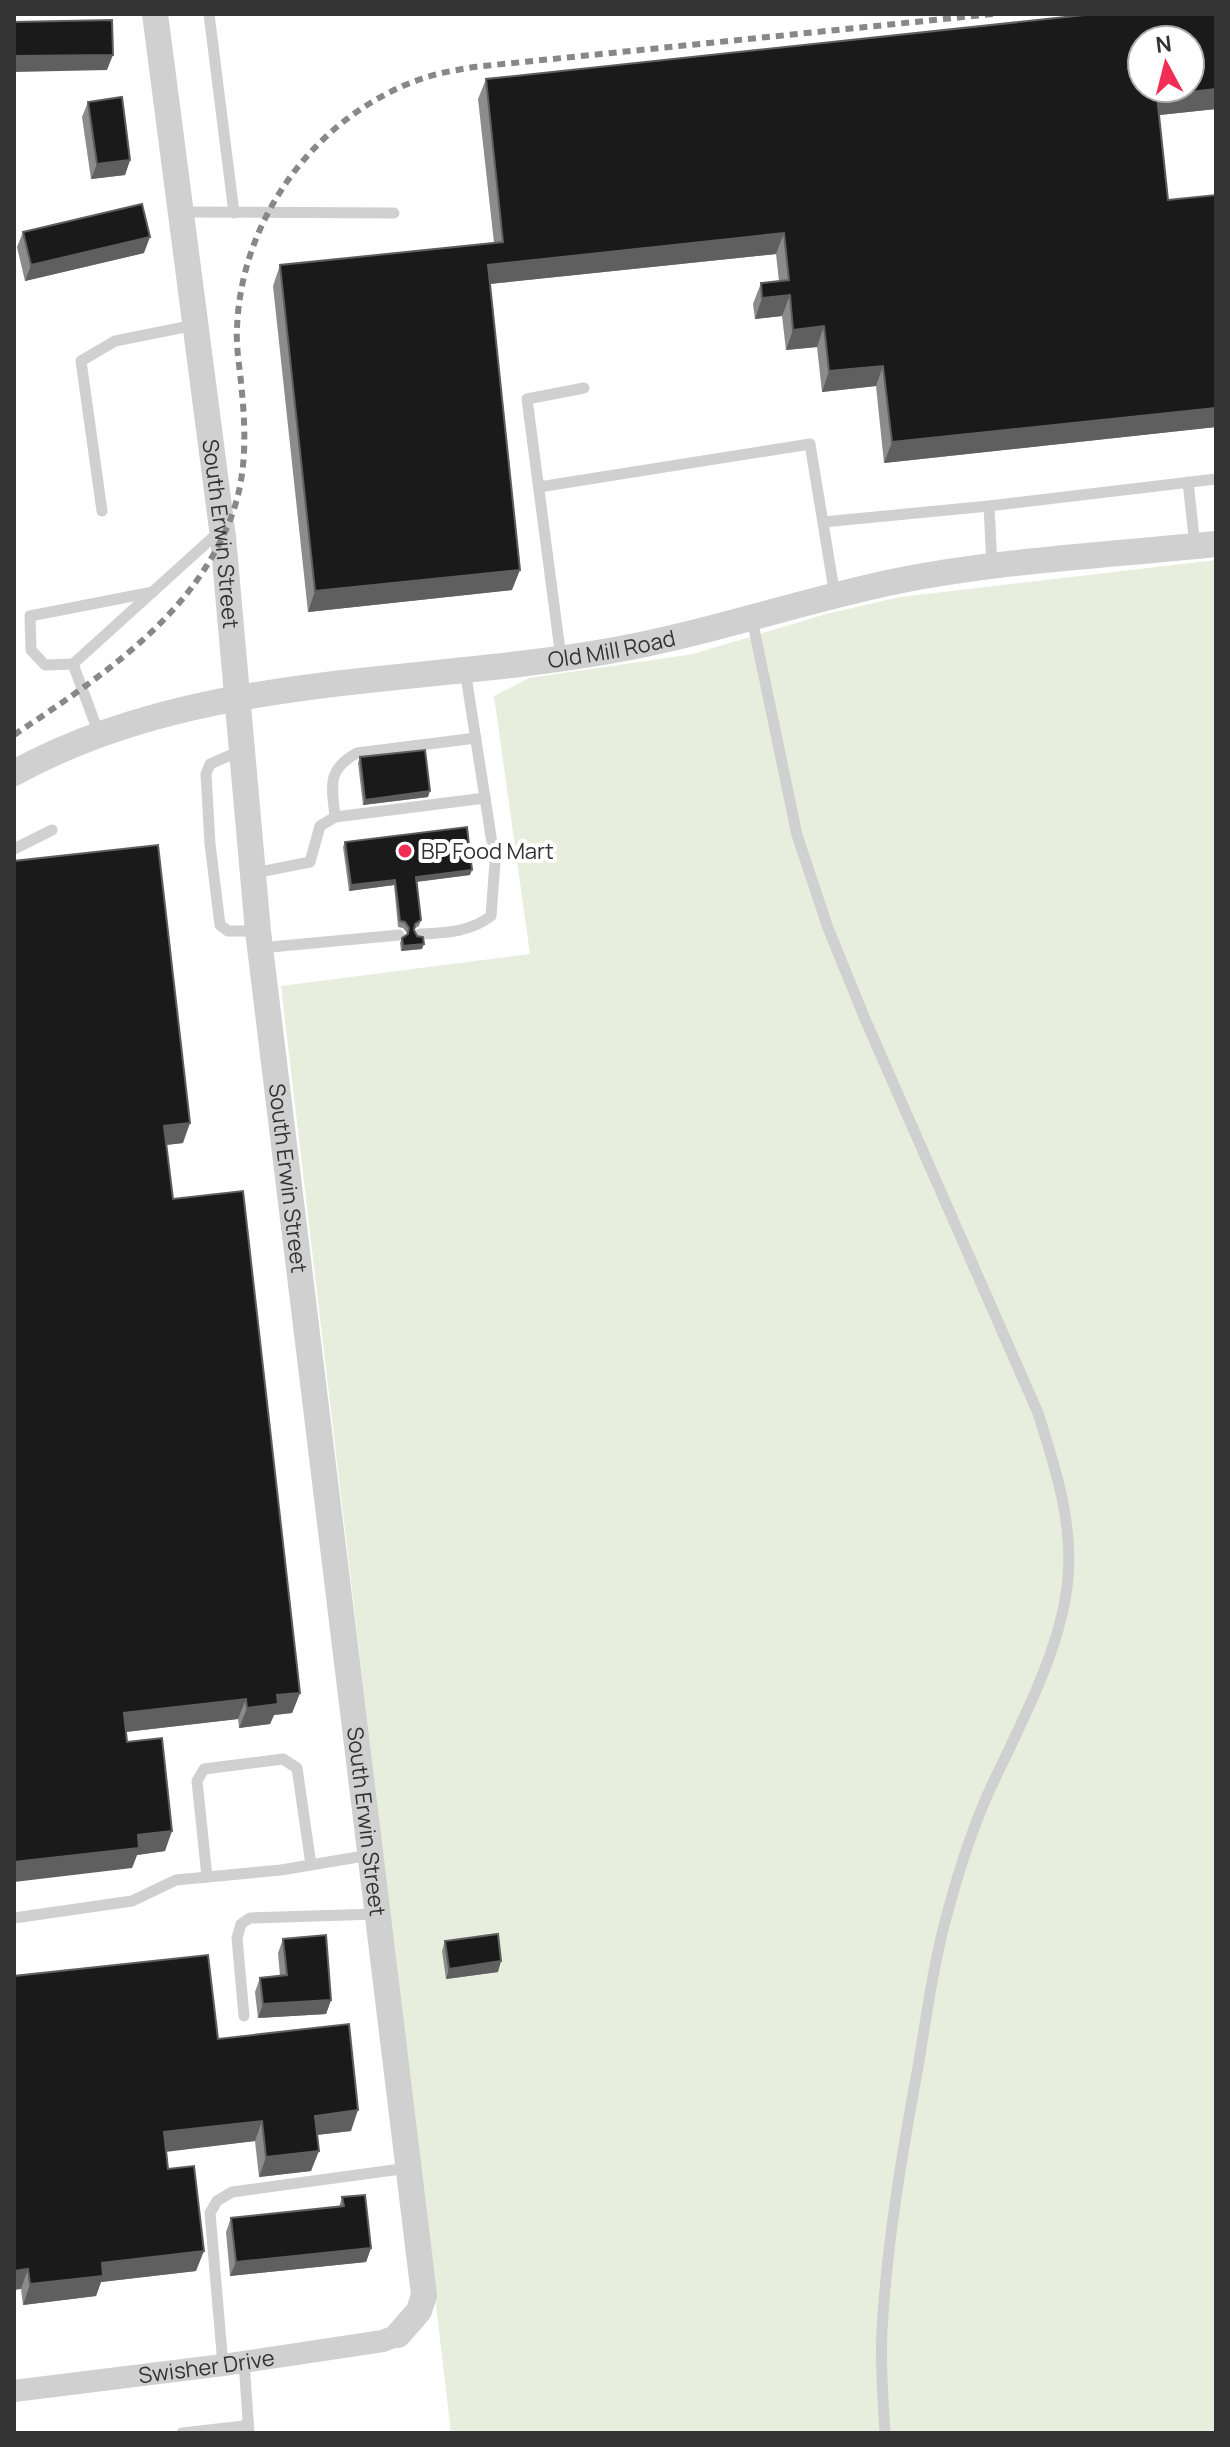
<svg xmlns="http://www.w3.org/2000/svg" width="1230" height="2447" font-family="Manrope,sans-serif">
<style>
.green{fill:#e8eede}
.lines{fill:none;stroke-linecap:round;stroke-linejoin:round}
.service{stroke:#d0d0d0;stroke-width:11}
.minor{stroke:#d0d0d0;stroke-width:22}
.tertiary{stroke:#d0d0d0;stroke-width:26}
.rail{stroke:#888;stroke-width:6;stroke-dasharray:8 6;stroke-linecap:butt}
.wall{fill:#8c8c8c}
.shaded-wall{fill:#5f5f5f}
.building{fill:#1a1a1a;stroke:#5f5f5f;stroke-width:2;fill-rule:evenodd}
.poi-dot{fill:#f12d56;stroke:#fff;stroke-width:3}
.labels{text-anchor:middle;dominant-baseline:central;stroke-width:8;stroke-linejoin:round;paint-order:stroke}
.street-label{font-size:22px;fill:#333;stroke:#fff}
.poi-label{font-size:22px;fill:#333;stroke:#fff;text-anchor:start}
</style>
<rect width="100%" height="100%" fill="#fff"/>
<polygon class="green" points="1216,560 1216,2433 451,2433 281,986 530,954 494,696 529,678 693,654 826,614 900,597"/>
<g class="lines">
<g class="service">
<polyline points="209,14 234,213"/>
<polyline points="181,212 394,213"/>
<polyline points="1188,482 1195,546"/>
<polyline points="539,487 810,444 835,596"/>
<polyline points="989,506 992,566"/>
<polyline points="102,511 81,361 115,341 195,325"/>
<polyline points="823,522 989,506 1216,479"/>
<path d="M752,619l45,216 31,93 37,91 173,394c17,54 35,108 30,165 -6,73 -52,154 -82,220 -15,35 -27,72 -37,109 -15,52 -22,106 -31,160 -16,87 -31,175 -36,263 -2,34 1,69 3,103"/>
<polyline points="561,658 527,399 584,388"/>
<polyline points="73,664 45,665 31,650 30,616 153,592"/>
<polyline points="99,734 73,664 221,530"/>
<polyline points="240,751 210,764 206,774 210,844 220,925 228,931 257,931"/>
<path d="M335,817c-3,-31 -9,-47 22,-64l119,-15"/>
<polyline points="14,849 52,830"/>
<polyline points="254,873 310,862 320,826 335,817 485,798"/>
<path d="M420,934c26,-1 50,-2 71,-18l4,-54 -30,-192"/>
<polyline points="260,948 399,935"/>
<polyline points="207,1877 197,1781 204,1769 283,1759 297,1768 311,1865"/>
<polyline points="14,1918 132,1901 176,1880 281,1870 370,1855"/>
<polyline points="244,2016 237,1938 241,1924 250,1918 377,1914"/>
<polyline points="244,2362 249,2433"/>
<polyline points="223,2365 210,2213 217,2201 232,2192 408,2168"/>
<polyline points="182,2433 244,2426 248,2422"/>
</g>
<path class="minor" id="s1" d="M14,2391l209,-26 160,-24 15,-6"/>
<g class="tertiary">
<path id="s2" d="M155,14l68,523 35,394 166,1364 -5,16 -21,24"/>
<path id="s3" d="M14,773c182,-100 396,-87 595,-122 98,-17 191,-50 288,-70 105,-21 213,-26 319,-37"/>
</g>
<path class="rail" d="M14,735c82,-55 174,-114 214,-210 20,-47 18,-93 13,-143 -2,-18 -5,-37 -4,-54 4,-111 80,-213 184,-249 17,-6 35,-9 53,-12l519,-53"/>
</g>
<g class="wall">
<polygon points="486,79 1216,109 1159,115 1168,200 1216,195 1216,427 884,463 876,386 822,392 817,347 786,350 782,316 755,319 753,304 761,283 779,281 776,254 490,284 512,590 308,612 273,286 280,265 494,243 478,99"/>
<polygon points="88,102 130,160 125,175 91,179 82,117"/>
<polygon points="23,232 144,253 25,281 17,247"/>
<polygon points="360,757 428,797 363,805 358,763"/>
<polygon points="345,842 470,875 417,882 421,920 419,926 414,929 422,949 401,951 400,943 402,938 407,933 403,928 398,927 394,885 349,891 343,847"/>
<polygon points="14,861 183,1143 166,1145 173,1199 300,1693 292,1713 274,1715 270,1724 239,1728 238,1719 126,1732 127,1742 165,1851 137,1855 132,1868"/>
<polygon points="283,1939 331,2000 326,2014 258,2018 255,1992 260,1978 280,1976 278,1953"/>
<polygon points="445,1941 498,1972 446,1979 442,1951"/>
<polygon points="14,1976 218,2039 351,2131 317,2135 311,2171 259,2177 255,2141 166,2151 168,2169 196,2271 101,2282 96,2296 23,2305 21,2289"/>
<polygon points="342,2197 371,2248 366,2262 230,2276 226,2232 231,2218 339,2207"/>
</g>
<g class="shaded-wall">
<polygon points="113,55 107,70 14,72 14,56"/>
<polygon points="1216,89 1216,109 1150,116 1157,96"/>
<polygon points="130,160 125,175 91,179 97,164"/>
<polygon points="784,233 776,254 480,285 488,265"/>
<polygon points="150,237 144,253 25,281 31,265"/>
<polygon points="790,295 782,316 755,319 762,298"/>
<polygon points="824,326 817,347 786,350 793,330"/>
<polygon points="883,366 876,386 822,392 829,371"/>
<polygon points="1216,408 1216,427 884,463 892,442"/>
<polygon points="520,570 512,590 308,612 315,591"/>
<polygon points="430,791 428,797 363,805 365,800"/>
<polygon points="472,870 470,875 414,882 416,877"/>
<polygon points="395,880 394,885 349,891 351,885"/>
<polygon points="424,944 422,949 401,951 403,946"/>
<polygon points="190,1123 183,1143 157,1146 164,1126"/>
<polygon points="300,1693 292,1713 274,1715 270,1724 239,1728 247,1708 277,1695"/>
<polygon points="246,1699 238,1719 116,1733 124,1713"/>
<polygon points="172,1831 165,1851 137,1855 132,1868 14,1882 14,1862 138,1835"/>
<polygon points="501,1961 498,1972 446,1979 449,1969"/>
<polygon points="331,2000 326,2014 258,2018 263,2004"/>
<polygon points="358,2110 351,2131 307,2136 315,2116"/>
<polygon points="262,2121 255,2141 157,2153 164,2132"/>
<polygon points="319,2151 311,2171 259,2177 266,2157"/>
<polygon points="371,2248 366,2262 230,2276 236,2262"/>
<polygon points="204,2251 196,2271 101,2282 96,2296 23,2305 30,2284 102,2263"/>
<polygon points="28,2269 21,2289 14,2290 14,2271"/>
</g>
<g class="building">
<path d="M1094,14h122v75l-59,7 11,104 48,-5v213l-324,34 -9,-76 -54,5 -5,-45 -31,4 -3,-35 -28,3 -1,-15 28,-3 -5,-47 -296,32 32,305 -205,21 -35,-326 223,-23 -17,-163zM1142,40h48v48h-48z"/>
<polygon points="112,20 113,55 14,56 14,22"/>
<polygon points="122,97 130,160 97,164 88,102"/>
<polygon points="142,204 150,237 31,265 23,232"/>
<polygon points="425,750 430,791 365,800 360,757"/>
<polygon points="467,827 472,870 416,877 421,920 415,924 414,930 417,936 423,937 424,944 403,946 402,938 408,934 409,928 405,922 400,921 395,880 351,885 345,842"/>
<polygon points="158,845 190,1123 164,1126 173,1199 243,1191 300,1693 277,1695 278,1704 247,1708 246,1699 124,1713 127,1742 162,1738 172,1831 138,1835 139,1848 14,1862 14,861"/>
<polygon points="498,1934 501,1961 449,1969 445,1941"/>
<polygon points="326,1935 331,2000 263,2004 260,1978 287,1975 283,1939"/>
<polygon points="208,1955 218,2039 349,2024 358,2110 315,2116 319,2151 266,2157 262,2121 164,2132 168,2169 194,2166 204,2251 102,2263 103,2276 30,2284 28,2269 14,2271 14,1976"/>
<polygon points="365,2195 371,2248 236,2262 231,2218 344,2206 342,2197"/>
</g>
<circle class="poi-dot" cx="405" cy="851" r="8"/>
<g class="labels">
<g class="street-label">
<text stroke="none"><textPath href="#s2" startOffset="524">South Erwin Street</textPath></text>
<text stroke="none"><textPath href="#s3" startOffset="614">Old Mill Road</textPath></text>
<text stroke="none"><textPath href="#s2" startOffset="1172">South Erwin Street</textPath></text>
<text stroke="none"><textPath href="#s2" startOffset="1820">South Erwin Street</textPath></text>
<text stroke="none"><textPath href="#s1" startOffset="194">Swisher Drive</textPath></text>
</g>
<g class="poi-label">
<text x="421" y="851">BP Food Mart</text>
</g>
</g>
<rect width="1230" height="2447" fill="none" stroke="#333333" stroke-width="32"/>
<g transform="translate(1166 64) rotate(353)"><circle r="38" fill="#ffffff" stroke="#adadad" stroke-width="2"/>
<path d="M0-6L14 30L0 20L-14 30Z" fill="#f12d56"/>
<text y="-12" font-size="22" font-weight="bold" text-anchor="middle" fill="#333333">N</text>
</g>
</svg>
